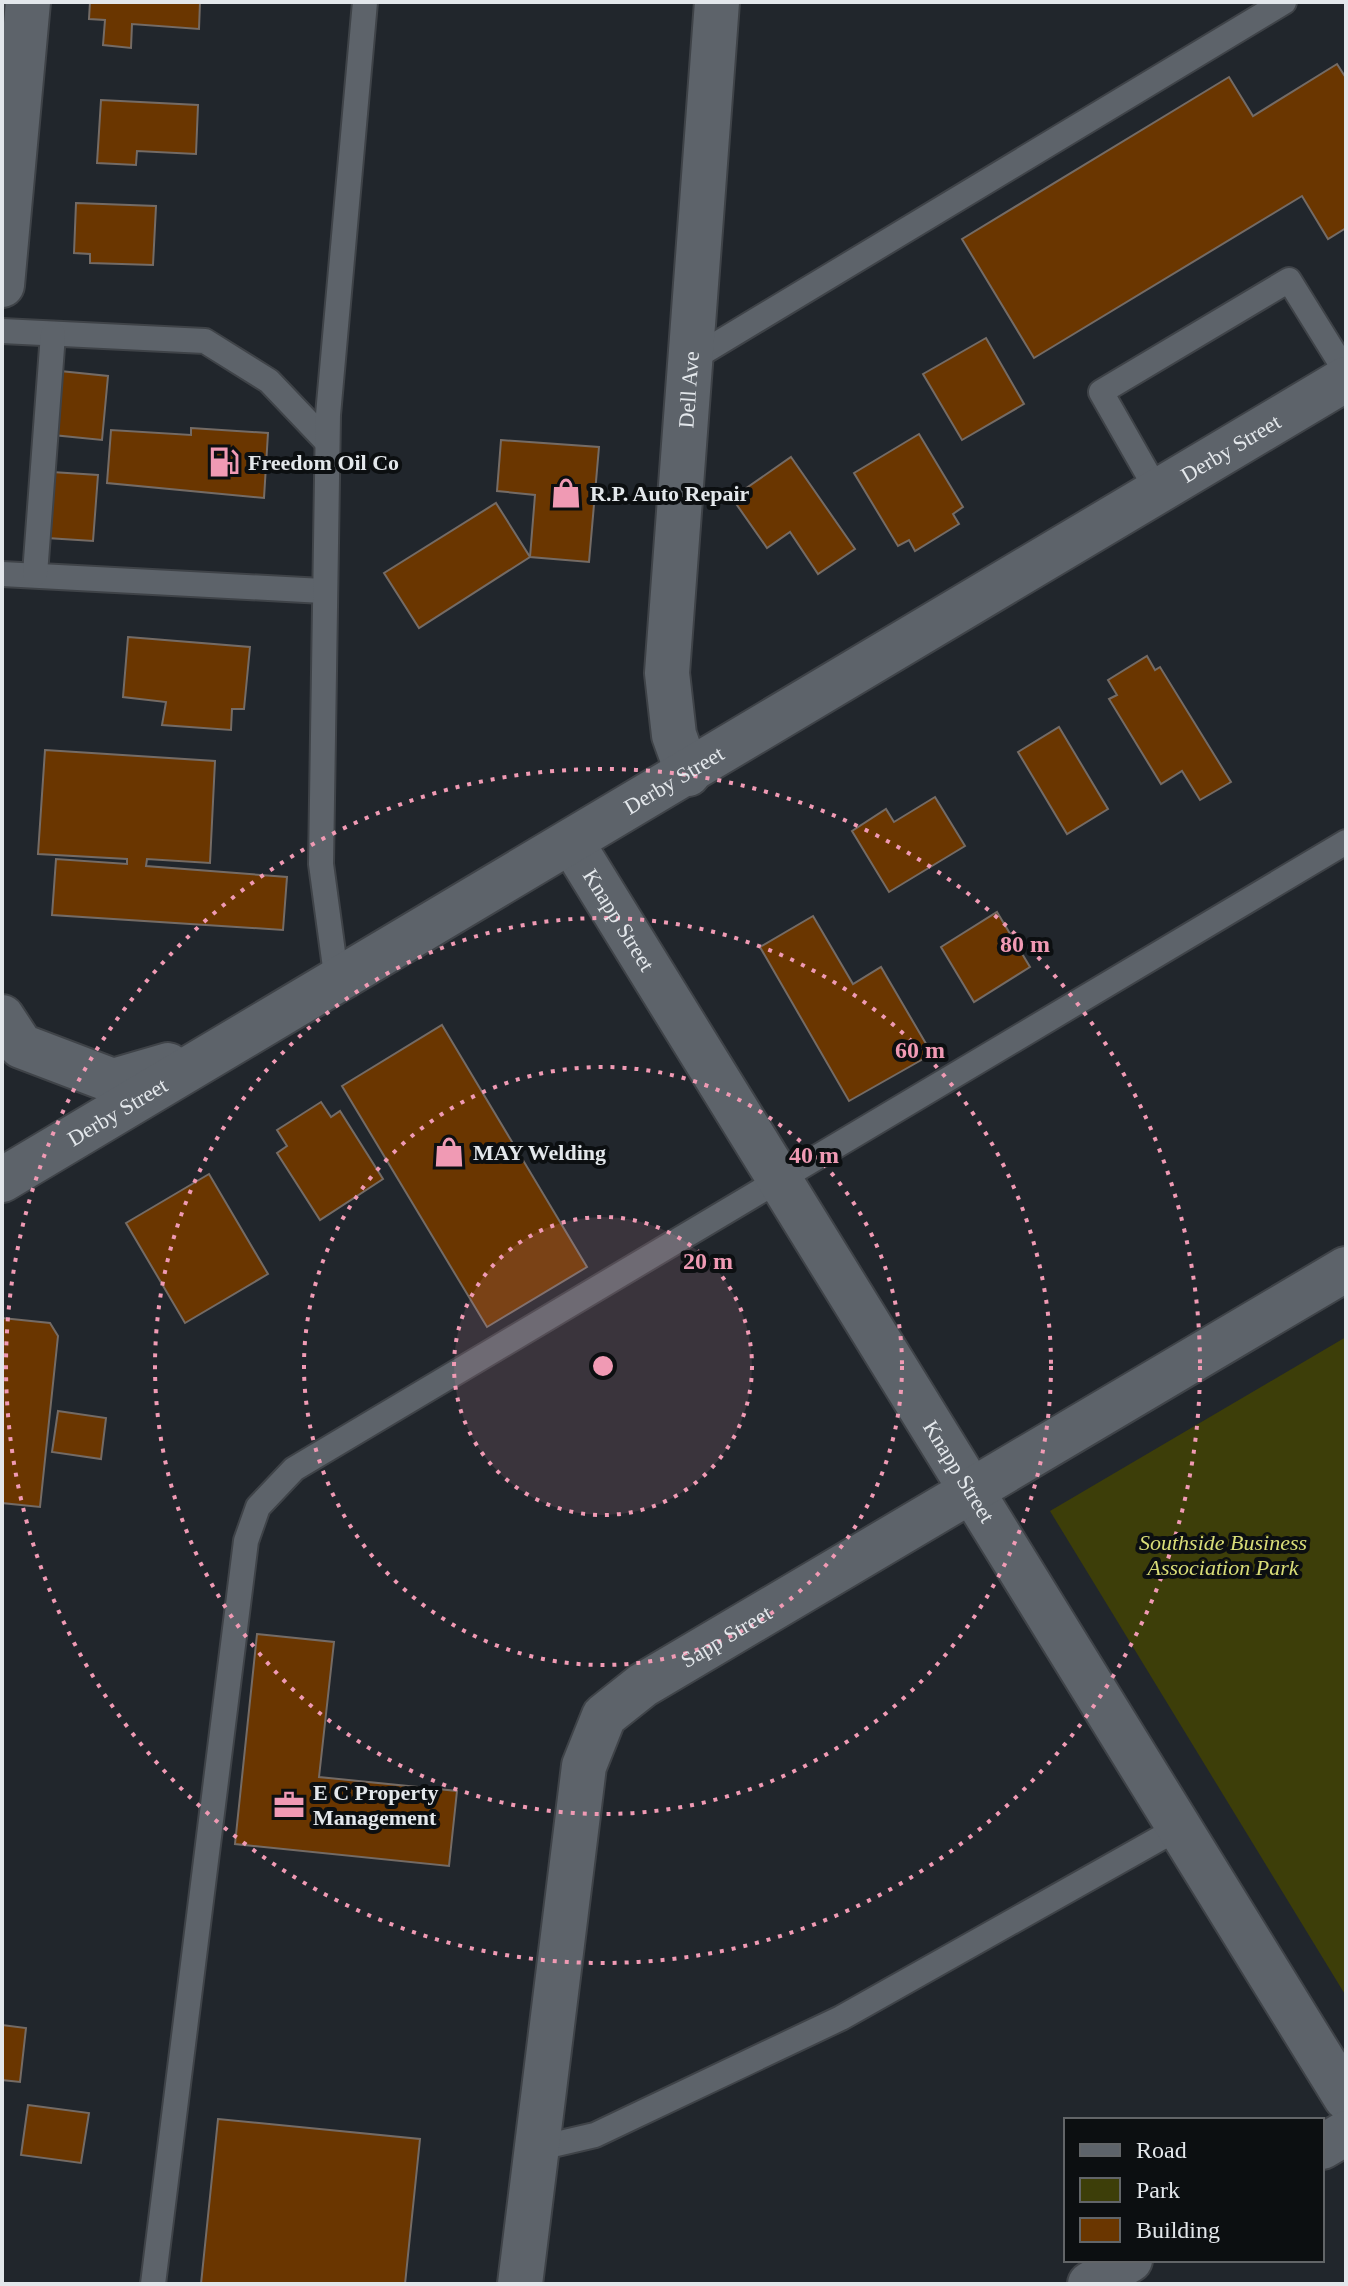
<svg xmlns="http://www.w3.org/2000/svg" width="1348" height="2286" font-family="Georgia,serif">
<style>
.green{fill:#3d3e09}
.building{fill:#6a3600;stroke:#746b65;stroke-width:2}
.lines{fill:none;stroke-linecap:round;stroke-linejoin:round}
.lane-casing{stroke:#3f4348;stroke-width:28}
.street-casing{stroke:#3f4348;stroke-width:48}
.secondary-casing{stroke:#3f4348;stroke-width:48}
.lane{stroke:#5d636a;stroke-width:24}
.street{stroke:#5d636a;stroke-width:44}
.secondary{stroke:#5d636a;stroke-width:44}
.ring{fill:none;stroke:#f09ab4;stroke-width:4;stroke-dasharray:4 8}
.labels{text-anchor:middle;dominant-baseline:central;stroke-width:8;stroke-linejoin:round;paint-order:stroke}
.street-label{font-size:22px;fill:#e3e7eb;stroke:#0c0f11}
.poi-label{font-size:22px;font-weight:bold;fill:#e3e7eb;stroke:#0c0f11;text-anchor:start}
.park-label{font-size:22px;font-style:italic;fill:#d9dd78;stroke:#0c0f11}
.centre{fill:#f09ab4;stroke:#0c0f11;stroke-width:4}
.ring-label{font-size:24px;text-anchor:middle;font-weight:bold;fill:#f09ab4;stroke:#0c0f11;stroke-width:8;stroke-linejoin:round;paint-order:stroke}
</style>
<rect width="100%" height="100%" fill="#21262c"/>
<polygon class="green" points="1346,1337 1346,1996 1050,1511"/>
<g class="building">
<polygon points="90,2 200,2 199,29 132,24 131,48 103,45 105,20 89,19"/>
<polygon points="1337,64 1346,78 1346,228 1328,239 1302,196 1034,358 962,239 1229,77 1253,116"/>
<polygon points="101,100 198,105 196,154 137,151 136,165 97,163"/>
<polygon points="76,203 156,206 153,265 90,263 90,254 74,253"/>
<polygon points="986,338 1024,404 962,440 923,374"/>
<polygon points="60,371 108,376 102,440 53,435"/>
<polygon points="191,428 268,433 264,498 107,483 111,430 191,435"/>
<polygon points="919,434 963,507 953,514 959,524 915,551 909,540 898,546 854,473"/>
<polygon points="501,440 599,447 589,562 530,557 535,495 497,491"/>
<polygon points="791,457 855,549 818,574 790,532 767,548 732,498"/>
<polygon points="52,472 98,475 93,541 47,538"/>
<polygon points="496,503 530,557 419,628 384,573"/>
<polygon points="128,637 250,647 244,709 232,709 231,730 162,725 166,702 123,697"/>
<polygon points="1147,656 1155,670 1160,667 1231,782 1200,800 1182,771 1161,784 1109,699 1117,695 1108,680"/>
<polygon points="1059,727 1108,809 1067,834 1018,752"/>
<polygon points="45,750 215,761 210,863 147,859 146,866 287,877 283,930 52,915 56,859 127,864 127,859 38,854"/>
<polygon points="935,797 965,846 889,892 852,831 886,809 894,822"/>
<polygon points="997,912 1030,967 974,1002 941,947"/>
<polygon points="813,916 853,984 881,967 932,1054 849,1101 760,947"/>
<polygon points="442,1025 587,1267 487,1327 342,1086"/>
<polygon points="321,1102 331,1117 340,1111 383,1179 320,1220 277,1153 287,1146 277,1130"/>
<polygon points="209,1174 268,1274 185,1323 126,1223"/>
<polygon points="2,1318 50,1323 58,1336 40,1507 2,1503"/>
<polygon points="58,1411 106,1418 101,1459 52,1452"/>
<polygon points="257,1634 334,1642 319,1777 457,1791 449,1866 235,1844"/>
<polygon points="2,2025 26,2028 20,2082 2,2080"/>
<polygon points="28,2105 89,2113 81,2163 21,2155"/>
<polygon points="218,2119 420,2139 405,2284 201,2284"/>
</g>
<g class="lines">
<g class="lane-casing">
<g id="lane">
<polyline points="2,331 205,341 269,381 327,442"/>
<polyline points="692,359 1284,2"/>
<polyline points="1158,492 1101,392 1289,280 1346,372"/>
<polyline points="2,574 323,591"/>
<polyline points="35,574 53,334"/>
<polyline points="337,982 321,864 328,415 365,2"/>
<polyline points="535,2149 595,2135 841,2018 1180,1827"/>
<polyline points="153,2284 246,1541 258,1507 294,1469 1346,842"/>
</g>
</g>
<g class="street-casing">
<g id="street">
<path id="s1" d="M688,774l-14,-39 -7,-62 50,-671"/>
<path id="s2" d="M572,843l774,1255"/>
<polyline points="1322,2147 1346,2133"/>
<path id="s3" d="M520,2284l64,-518 20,-50 39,-31 703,-416"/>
<polyline points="1090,2284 1130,2260"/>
</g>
</g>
<g class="secondary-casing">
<g id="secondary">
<polyline points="2,285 28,2"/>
<polyline points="2,1017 21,1046 113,1081 168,1065"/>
<path id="s4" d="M2,1180l1344,-801"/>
</g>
</g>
<use href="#lane" class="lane"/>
<use href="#street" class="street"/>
<use href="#secondary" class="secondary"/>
</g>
<circle cx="603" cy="1366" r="149" fill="#f09ab4" fill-opacity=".12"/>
<g class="ring">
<circle cx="603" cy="1366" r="149"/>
<circle cx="603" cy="1366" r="299"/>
<circle cx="603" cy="1366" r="448"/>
<circle cx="603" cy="1366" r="597"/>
</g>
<defs>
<g id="fuel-bare" transform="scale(2.4)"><path d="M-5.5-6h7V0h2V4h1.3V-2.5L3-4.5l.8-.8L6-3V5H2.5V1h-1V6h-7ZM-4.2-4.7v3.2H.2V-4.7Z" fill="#f09ab4" stroke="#0c0f11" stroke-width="2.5" paint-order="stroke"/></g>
<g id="shop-bare" transform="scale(2.4)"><path d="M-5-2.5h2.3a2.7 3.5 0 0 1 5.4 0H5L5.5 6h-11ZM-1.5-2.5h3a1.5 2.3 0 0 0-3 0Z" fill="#f09ab4" stroke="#0c0f11" stroke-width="2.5" paint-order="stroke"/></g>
<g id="office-bare" transform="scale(2.4)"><path d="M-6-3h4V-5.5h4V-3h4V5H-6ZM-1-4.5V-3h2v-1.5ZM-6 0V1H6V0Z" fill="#f09ab4" stroke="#0c0f11" stroke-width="2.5" paint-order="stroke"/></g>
</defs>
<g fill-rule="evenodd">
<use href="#fuel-bare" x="224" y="462"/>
<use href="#shop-bare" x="566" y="493"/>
<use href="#shop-bare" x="449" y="1152"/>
<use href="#office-bare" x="289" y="1805"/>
</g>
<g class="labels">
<g class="street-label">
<text stroke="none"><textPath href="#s1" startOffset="388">Dell Ave</textPath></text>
<text stroke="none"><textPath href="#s4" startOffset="1430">Derby Street</textPath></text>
<text stroke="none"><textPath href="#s4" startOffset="782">Derby Street</textPath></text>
<text stroke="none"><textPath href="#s2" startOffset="90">Knapp Street</textPath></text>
<text stroke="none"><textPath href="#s4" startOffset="134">Derby Street</textPath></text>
<text stroke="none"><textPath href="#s2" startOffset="738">Knapp Street</textPath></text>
<text stroke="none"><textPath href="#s3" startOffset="722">Sapp Street</textPath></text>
</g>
<g class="poi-label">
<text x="248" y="462">Freedom Oil Co</text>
<text x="590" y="493">R.P. Auto Repair</text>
<text x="473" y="1152">MAY Welding</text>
<text x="313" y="1792">E C Property<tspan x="313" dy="25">Management</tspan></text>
</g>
<g class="park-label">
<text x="1223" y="1542">Southside Business<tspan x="1223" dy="25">Association Park</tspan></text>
</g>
</g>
<circle cx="603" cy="1366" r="12" class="centre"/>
<g class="ring-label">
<text x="1025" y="952">80 m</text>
<text x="920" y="1058">60 m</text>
<text x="814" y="1163">40 m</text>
<text x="708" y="1269">20 m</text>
</g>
<rect width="1348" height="2286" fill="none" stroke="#e3e7eb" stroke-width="8"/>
<rect x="1064" y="2118" width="260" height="144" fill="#0c0f11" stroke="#626568" stroke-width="2"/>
<rect x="1080" y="2144" width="40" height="12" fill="#5d636a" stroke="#626568" stroke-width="2"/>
<text x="1136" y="2158" font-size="24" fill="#e3e7eb">Road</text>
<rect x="1080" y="2178" width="40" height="24" fill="#3d3e09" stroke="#626568" stroke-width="2"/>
<text x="1136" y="2198" font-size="24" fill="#e3e7eb">Park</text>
<rect x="1080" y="2218" width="40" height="24" fill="#6a3600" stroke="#626568" stroke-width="2"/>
<text x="1136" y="2238" font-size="24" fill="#e3e7eb">Building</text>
</svg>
